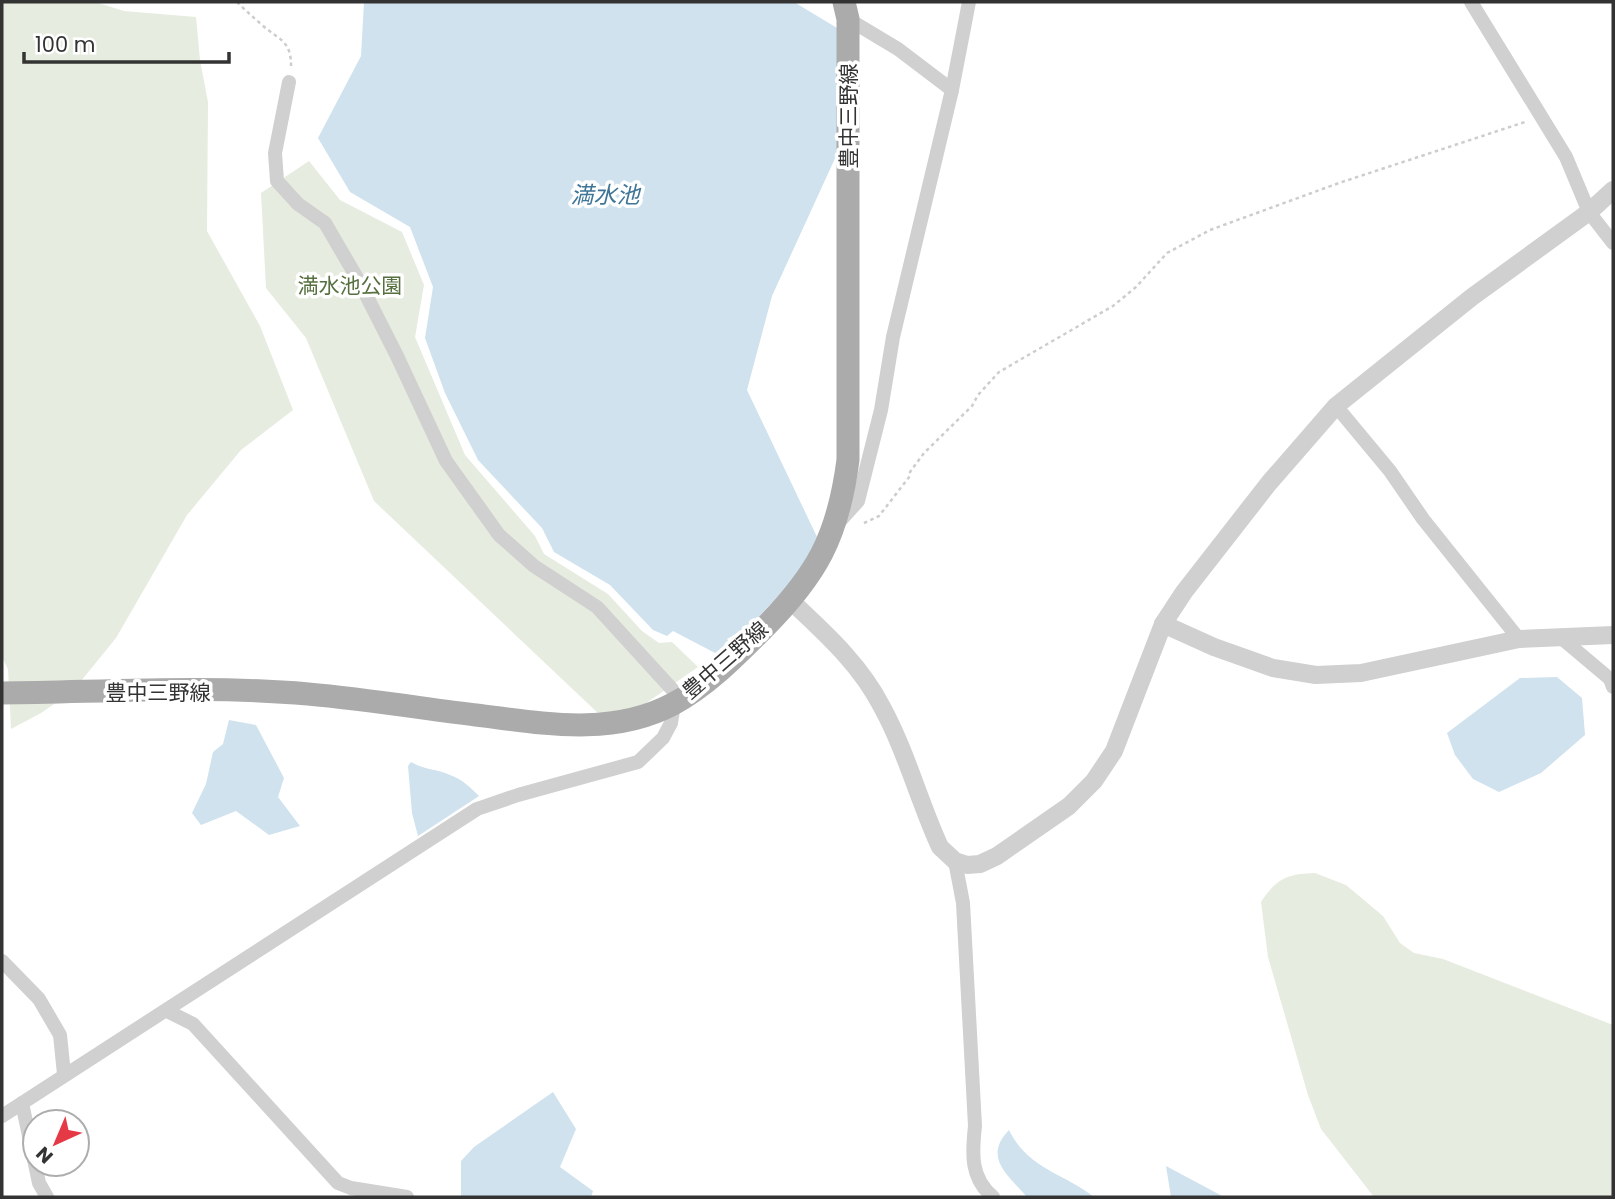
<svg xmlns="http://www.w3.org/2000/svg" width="1615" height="1199" font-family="Poppins,'Noto Sans JP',sans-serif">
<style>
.green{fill:#e6ecdf}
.water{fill:#cfe2ee}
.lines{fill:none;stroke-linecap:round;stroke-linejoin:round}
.path{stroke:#cdcdcd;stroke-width:2.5;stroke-dasharray:3.5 3.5;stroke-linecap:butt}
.minor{stroke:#d0d0d0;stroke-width:14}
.tertiary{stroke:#d0d0d0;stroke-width:18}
.primary{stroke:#ababab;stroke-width:23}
.labels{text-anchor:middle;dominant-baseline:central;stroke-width:7;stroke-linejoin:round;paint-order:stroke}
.street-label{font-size:21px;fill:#333;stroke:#fff}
.park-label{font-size:21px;fill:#56703f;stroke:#fff}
.water-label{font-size:23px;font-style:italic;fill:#3f7597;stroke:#fff}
</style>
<rect width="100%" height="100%" fill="#fff"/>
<g class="green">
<polygon points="2,2 95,2 124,11 196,17 200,60 208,102 207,231 260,326 293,410 241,450 187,515 116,638 72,692 41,713 11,729 8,669 2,657"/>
<polygon points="309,161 340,200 402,232 424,285 415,337 465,455 535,536 544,554 608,594 642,631 659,643 672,642 698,667 642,706 600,715 374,501 306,338 266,288 261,193"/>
<path d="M1315,873l31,12 37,31 17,27 14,10 29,6 170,66v172h-239l-53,-68 -13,-34 -40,-138 -7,-55c16,-24 26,-28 54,-29z"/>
</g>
<g class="water">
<polygon points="364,2 794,2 837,28 837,154 772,296 747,390 818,539 796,577 751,625 727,639 732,646 719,655 673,631 667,636 653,630 610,585 554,552 542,528 478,460 445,393 425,338 433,287 410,227 350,192 318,138 361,56"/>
<polygon points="1557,677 1582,698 1585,735 1541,773 1499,792 1473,779 1455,755 1447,733 1520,678"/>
<polygon points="229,720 256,725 284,778 278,797 300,826 269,835 236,811 201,825 192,813 206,784 213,752 223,744"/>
<path d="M411,762c13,8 26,7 39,13 12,4 20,12 29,21l-61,40 -6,-23 -4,-47z"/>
<polygon points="553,1092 576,1129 560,1167 593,1191 591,1197 461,1197 461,1161 474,1147"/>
<path d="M1009,1130c19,39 55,43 85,67h-67c-18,-21 -45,-39 -18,-67z"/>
<polygon points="1166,1166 1224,1197 1171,1197"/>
</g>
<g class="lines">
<g class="path">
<path d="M237,2c8,8 16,15 25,23 17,15 30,15 29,44"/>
<polyline points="864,523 879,516 910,476 910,472 924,453 972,406 978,395 999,372 1113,306 1136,287 1167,253 1210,230 1339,183 1528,121"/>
</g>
<g class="minor">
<polyline points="1471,2 1566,157 1589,212 1613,243"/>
<polyline points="848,19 898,49 952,90"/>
<polyline points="289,82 275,153 277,181 298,204 325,223 360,283 397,356 446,461 499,535 534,566 597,607 681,699"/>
<polyline points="1336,406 1390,471 1423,519 1519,639"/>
<polyline points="839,522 858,501 881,410 893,337 952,90 969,2"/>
<polyline points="1559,636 1610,679 1613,687"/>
<path d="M955,861l8,42 12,223c-3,27 -5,52 18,71"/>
<polyline points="2,961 39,999 60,1035 64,1074"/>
<polyline points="167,1011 193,1024 338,1183 351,1188 407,1197"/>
<polyline points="22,1103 39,1183 47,1197"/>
<polyline points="2,1116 477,809 518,795 638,762 663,738 671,723 674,704"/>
</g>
<g class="tertiary">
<path d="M791,601c34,32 69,63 91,106 24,44 37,94 58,140l15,14 12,4 13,-1 17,-8 72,-50 25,-25 20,-30 49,-127 21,-32 85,-109 67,-77 136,-109 117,-85 24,-22"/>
<polyline points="1163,624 1214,647 1273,668 1316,675 1361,673 1519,639 1613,635"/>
</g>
<path class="primary" d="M2,693c101,-1 205,-8 306,1 56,5 112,14 168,21 66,8 135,22 197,-11 34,-18 63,-48 89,-74 55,-55 76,-93 86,-170v-441l-4,-17"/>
</g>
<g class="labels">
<g class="street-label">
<text transform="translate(848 116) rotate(-90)">豊中三野線</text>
<text transform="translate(725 660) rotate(-41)">豊中三野線</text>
<text x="158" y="692">豊中三野線</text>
</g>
<g class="park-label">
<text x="350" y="285">満水池公園</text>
</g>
<g class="water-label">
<text x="605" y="195">満水池</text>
</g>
</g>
<rect width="1615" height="1199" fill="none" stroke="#333333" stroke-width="7"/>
<g transform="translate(56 1143) rotate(224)"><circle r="33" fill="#ffffff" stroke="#adadad" stroke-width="2"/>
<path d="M0-5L12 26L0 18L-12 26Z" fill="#e63946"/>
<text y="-10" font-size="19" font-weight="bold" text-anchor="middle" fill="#333333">N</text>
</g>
<path d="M24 52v10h205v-10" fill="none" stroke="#333333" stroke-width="3.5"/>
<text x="35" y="52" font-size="21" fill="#333333" stroke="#ffffff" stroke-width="5" paint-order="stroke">100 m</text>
</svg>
